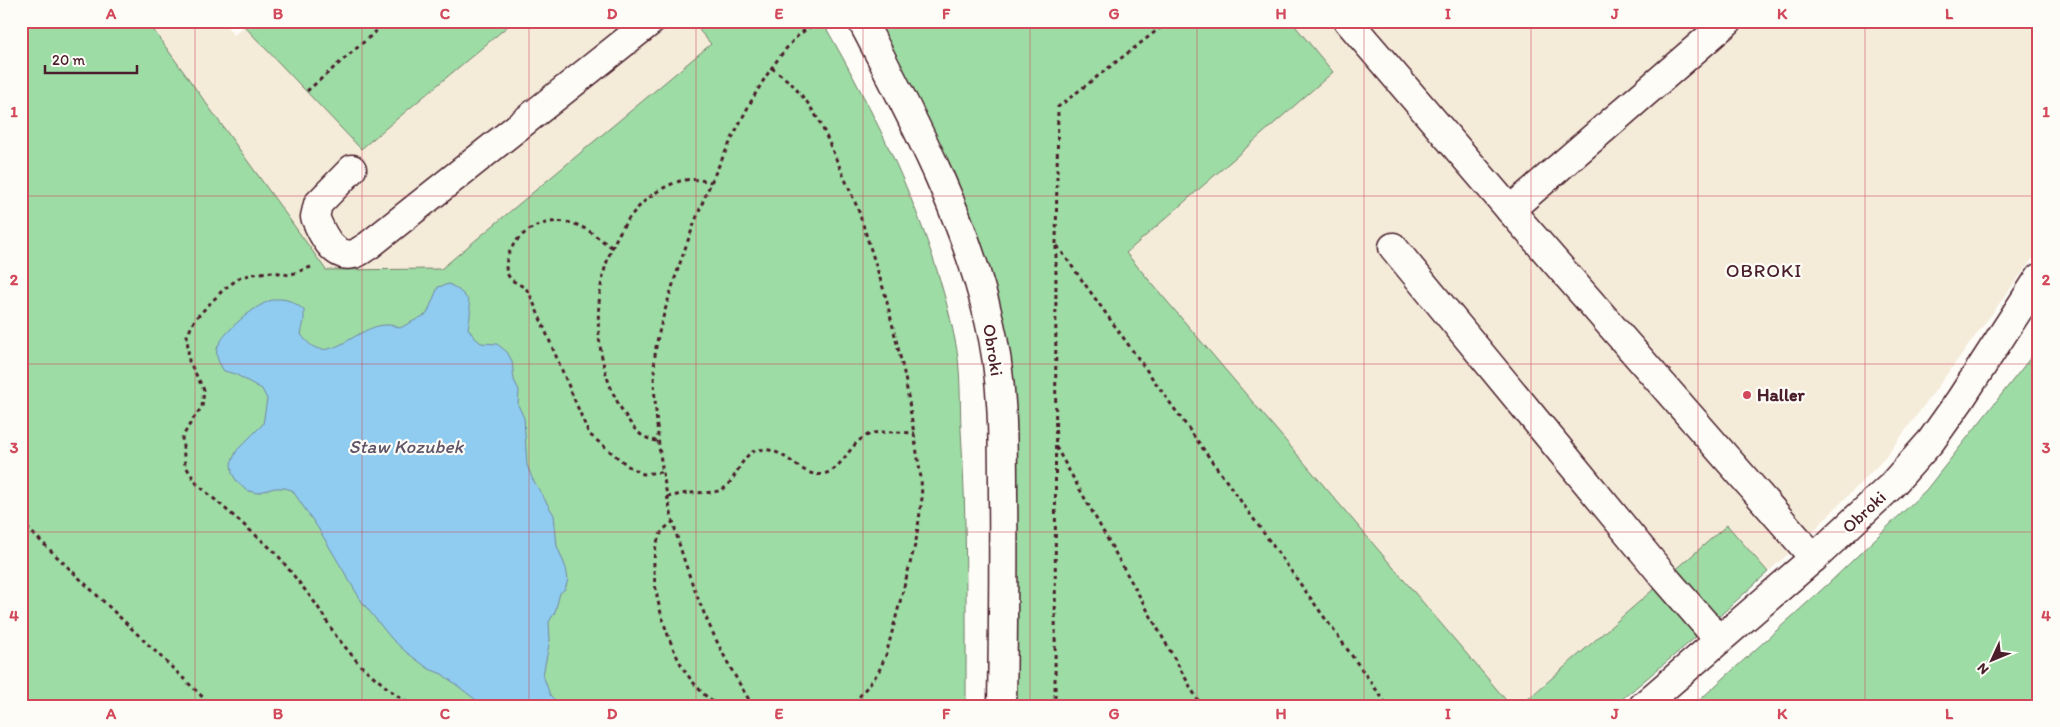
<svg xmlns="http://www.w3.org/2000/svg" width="2060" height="727" font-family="Itim,sans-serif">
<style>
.built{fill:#f4ebd9}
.green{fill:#9ddca5;stroke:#747e68}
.water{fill:#8fccf0;stroke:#7387a1}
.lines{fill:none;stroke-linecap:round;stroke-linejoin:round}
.minor-casing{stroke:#4a1f2b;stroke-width:31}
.path{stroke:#4a1f2b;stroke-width:3;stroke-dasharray:4 4;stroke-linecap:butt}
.minor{stroke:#fdfcf7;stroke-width:28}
.grid{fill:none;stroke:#d1495b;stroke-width:1;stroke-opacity:0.55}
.poi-dot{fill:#d1495b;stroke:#fdfcf7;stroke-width:2}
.labels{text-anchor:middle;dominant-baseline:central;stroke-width:4.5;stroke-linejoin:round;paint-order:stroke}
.street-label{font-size:18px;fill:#4a1f2b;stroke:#fdfcf7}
.poi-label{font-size:18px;font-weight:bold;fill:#4a1f2b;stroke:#fdfcf7;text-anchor:start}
.neighbourhood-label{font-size:19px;letter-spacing:1px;fill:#4a1f2b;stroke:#fdfcf7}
.water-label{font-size:19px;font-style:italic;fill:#5f5366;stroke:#fdfcf7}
.neatline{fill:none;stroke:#d1495b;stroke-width:2}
.grid-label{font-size:16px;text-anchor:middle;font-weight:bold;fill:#d1495b}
</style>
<rect width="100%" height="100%" fill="#fdfcf7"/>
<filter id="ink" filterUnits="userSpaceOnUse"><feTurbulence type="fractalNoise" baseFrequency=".02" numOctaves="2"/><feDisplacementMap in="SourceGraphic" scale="10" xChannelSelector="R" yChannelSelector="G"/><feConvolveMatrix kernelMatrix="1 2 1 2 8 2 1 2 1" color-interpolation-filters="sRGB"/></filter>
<g filter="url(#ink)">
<g class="built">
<polygon points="147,21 222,21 234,35 244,26 361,149 514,21 692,21 712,44 441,269 326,270"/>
<polygon points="1291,21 2039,21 2039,250 1885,458 1807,537 1768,572 1727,525 1520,706 1511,706 1126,253 1333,72"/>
</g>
<g class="green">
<path d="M21,21h126l179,249 115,-1 270,-225 -12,-14 12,-9h111c56,97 111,209 133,319 6,26 5,63 6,90 6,92 5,184 5,276h-945z"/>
<polygon points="250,21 514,21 361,149 244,26"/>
<polygon points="875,21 1291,21 1333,72 1126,253 1511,706 1016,706 1016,418"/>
<polygon points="2039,347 2039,706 1693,706 1828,584 1926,490"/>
<polygon points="1727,525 1768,572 1703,631 1614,706 1520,706"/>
</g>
<path class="water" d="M449,284c22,13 24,20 19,44l6,9 7,6 16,1 10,8 5,9 2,19 5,10 -1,15 6,13 3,47 5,13 22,37 3,31 9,22 2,12 -3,9 -5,4 -5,19 -6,10 1,18 -7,35 7,20 11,11h-77l-42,-32 -13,-5 -23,-17 -15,-14 -29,-36 -44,-74 -26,-38 -8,-2h-9l-19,5 -10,-3 -9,-8 -5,-9 -1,-10 6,-13 26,-26 4,-25 -5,-10 -27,-15 -11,-3c-5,-8 -10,-16 -6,-25 7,-16 44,-48 61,-47 11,0 17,5 25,11v11l-3,13c26,40 54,-11 88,-9 3,0 8,2 11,3l27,-14 11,-27z"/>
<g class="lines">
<g class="minor-casing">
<g id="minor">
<path d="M862,21c50,96 102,193 127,299 14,57 14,115 14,174 1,70 0,141 -1,212"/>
<polyline points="1348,21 1510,210 1814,558"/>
<path d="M352,169l-34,35 -3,13c6,15 18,42 39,37 4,-1 10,-6 14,-8l283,-225"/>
<polyline points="1510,210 1728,21"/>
<polyline points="1393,247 1666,579 1719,640"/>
<polyline points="1643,706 1814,558 1890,487 1931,441 1960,400 2039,278"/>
</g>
</g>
<g class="path">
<polyline points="772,68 791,83 807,102 820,122 858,209 885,294 905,377 921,478 922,498 916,541 886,655 878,673 852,706"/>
<polyline points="307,91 388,21"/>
<polyline points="1056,244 1058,107 1169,21"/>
<path d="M612,247c-11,-6 -21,-16 -32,-21 -24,-10 -50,-3 -66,18 -5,7 -10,20 -7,29 4,10 13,10 20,17 3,3 5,10 7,14l55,130 39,32 15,8 18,-2"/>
<polyline points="311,267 289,275 274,272 259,273 241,277 224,289 195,319 187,336 189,361 204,390 202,407 191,422 182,438 185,465 197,484 276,553 316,604 336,636 360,665 391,691 412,706"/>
<path d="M657,441c-19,-3 -25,-15 -35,-31 -19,-31 -26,-71 -23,-106 3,-51 30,-107 81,-123 10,-3 21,-1 31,1"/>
<polyline points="1056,447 1201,706"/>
<path d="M667,497c8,-1 15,-4 23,-4 10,-1 24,1 33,-4 14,-9 18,-36 35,-39 27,-5 42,29 66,24 19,-5 25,-30 42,-38 13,-7 35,-3 49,-3"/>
<path d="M674,521c-5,4 -11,8 -14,14 -17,34 5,102 23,133 9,15 21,27 34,38"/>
<polyline points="21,522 212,706"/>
<path d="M753,706c-56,-88 -91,-190 -97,-295 -2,-21 -3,-43 0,-64 4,-23 12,-46 19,-69 14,-42 29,-83 49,-123 19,-39 39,-81 68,-113 7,-9 18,-15 27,-21"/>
<polyline points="1055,706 1056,244 1388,706"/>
</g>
<use href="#minor" class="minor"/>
</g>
</g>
<path class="grid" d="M195,21v685M362,21v685M529,21v685M696,21v685M863,21v685M1030,21v685M1197,21v685M1364,21v685M1531,21v685M1698,21v685M1865,21v685M21,196h2018M21,364h2018M21,532h2018"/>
<circle class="poi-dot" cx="1747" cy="395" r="5"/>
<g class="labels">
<g class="street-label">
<text transform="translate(993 350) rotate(81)">Obroki</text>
<text transform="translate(1864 512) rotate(-43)">Obroki</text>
</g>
<g class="poi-label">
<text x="1757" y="395">Haller</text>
</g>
<g class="neighbourhood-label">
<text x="1764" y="270">OBROKI</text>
</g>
<g class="water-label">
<text x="406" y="446">Staw Kozubek</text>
</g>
</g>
<rect width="2060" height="727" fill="none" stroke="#fdfcf7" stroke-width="55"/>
<g transform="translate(1992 660) rotate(226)" stroke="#fdfcf7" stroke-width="4" paint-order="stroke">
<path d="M0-4L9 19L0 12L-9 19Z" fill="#4a1f2b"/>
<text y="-8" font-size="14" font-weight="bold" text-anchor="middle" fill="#4a1f2b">N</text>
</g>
<path d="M45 65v8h92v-8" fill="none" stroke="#4a1f2b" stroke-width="2.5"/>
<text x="52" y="65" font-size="15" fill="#4a1f2b" stroke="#fdfcf7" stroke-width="4" paint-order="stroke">20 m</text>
<rect x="28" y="28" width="2004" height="672" class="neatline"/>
<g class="grid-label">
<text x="111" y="19">A</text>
<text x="278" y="19">B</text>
<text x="445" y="19">C</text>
<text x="612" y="19">D</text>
<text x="779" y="19">E</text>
<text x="946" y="19">F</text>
<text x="1114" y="19">G</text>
<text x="1281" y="19">H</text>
<text x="1448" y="19">I</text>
<text x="1615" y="19">J</text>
<text x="1782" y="19">K</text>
<text x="1949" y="19">L</text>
<text x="14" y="117">1</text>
<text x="2046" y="117">1</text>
<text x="14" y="285">2</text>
<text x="2046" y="285">2</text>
<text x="14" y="453">3</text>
<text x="2046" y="453">3</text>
<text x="14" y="621">4</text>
<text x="2046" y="621">4</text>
<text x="111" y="719">A</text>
<text x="278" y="719">B</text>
<text x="445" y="719">C</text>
<text x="612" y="719">D</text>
<text x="779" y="719">E</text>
<text x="946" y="719">F</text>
<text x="1114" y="719">G</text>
<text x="1281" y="719">H</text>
<text x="1448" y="719">I</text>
<text x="1615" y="719">J</text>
<text x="1782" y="719">K</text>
<text x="1949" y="719">L</text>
</g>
</svg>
